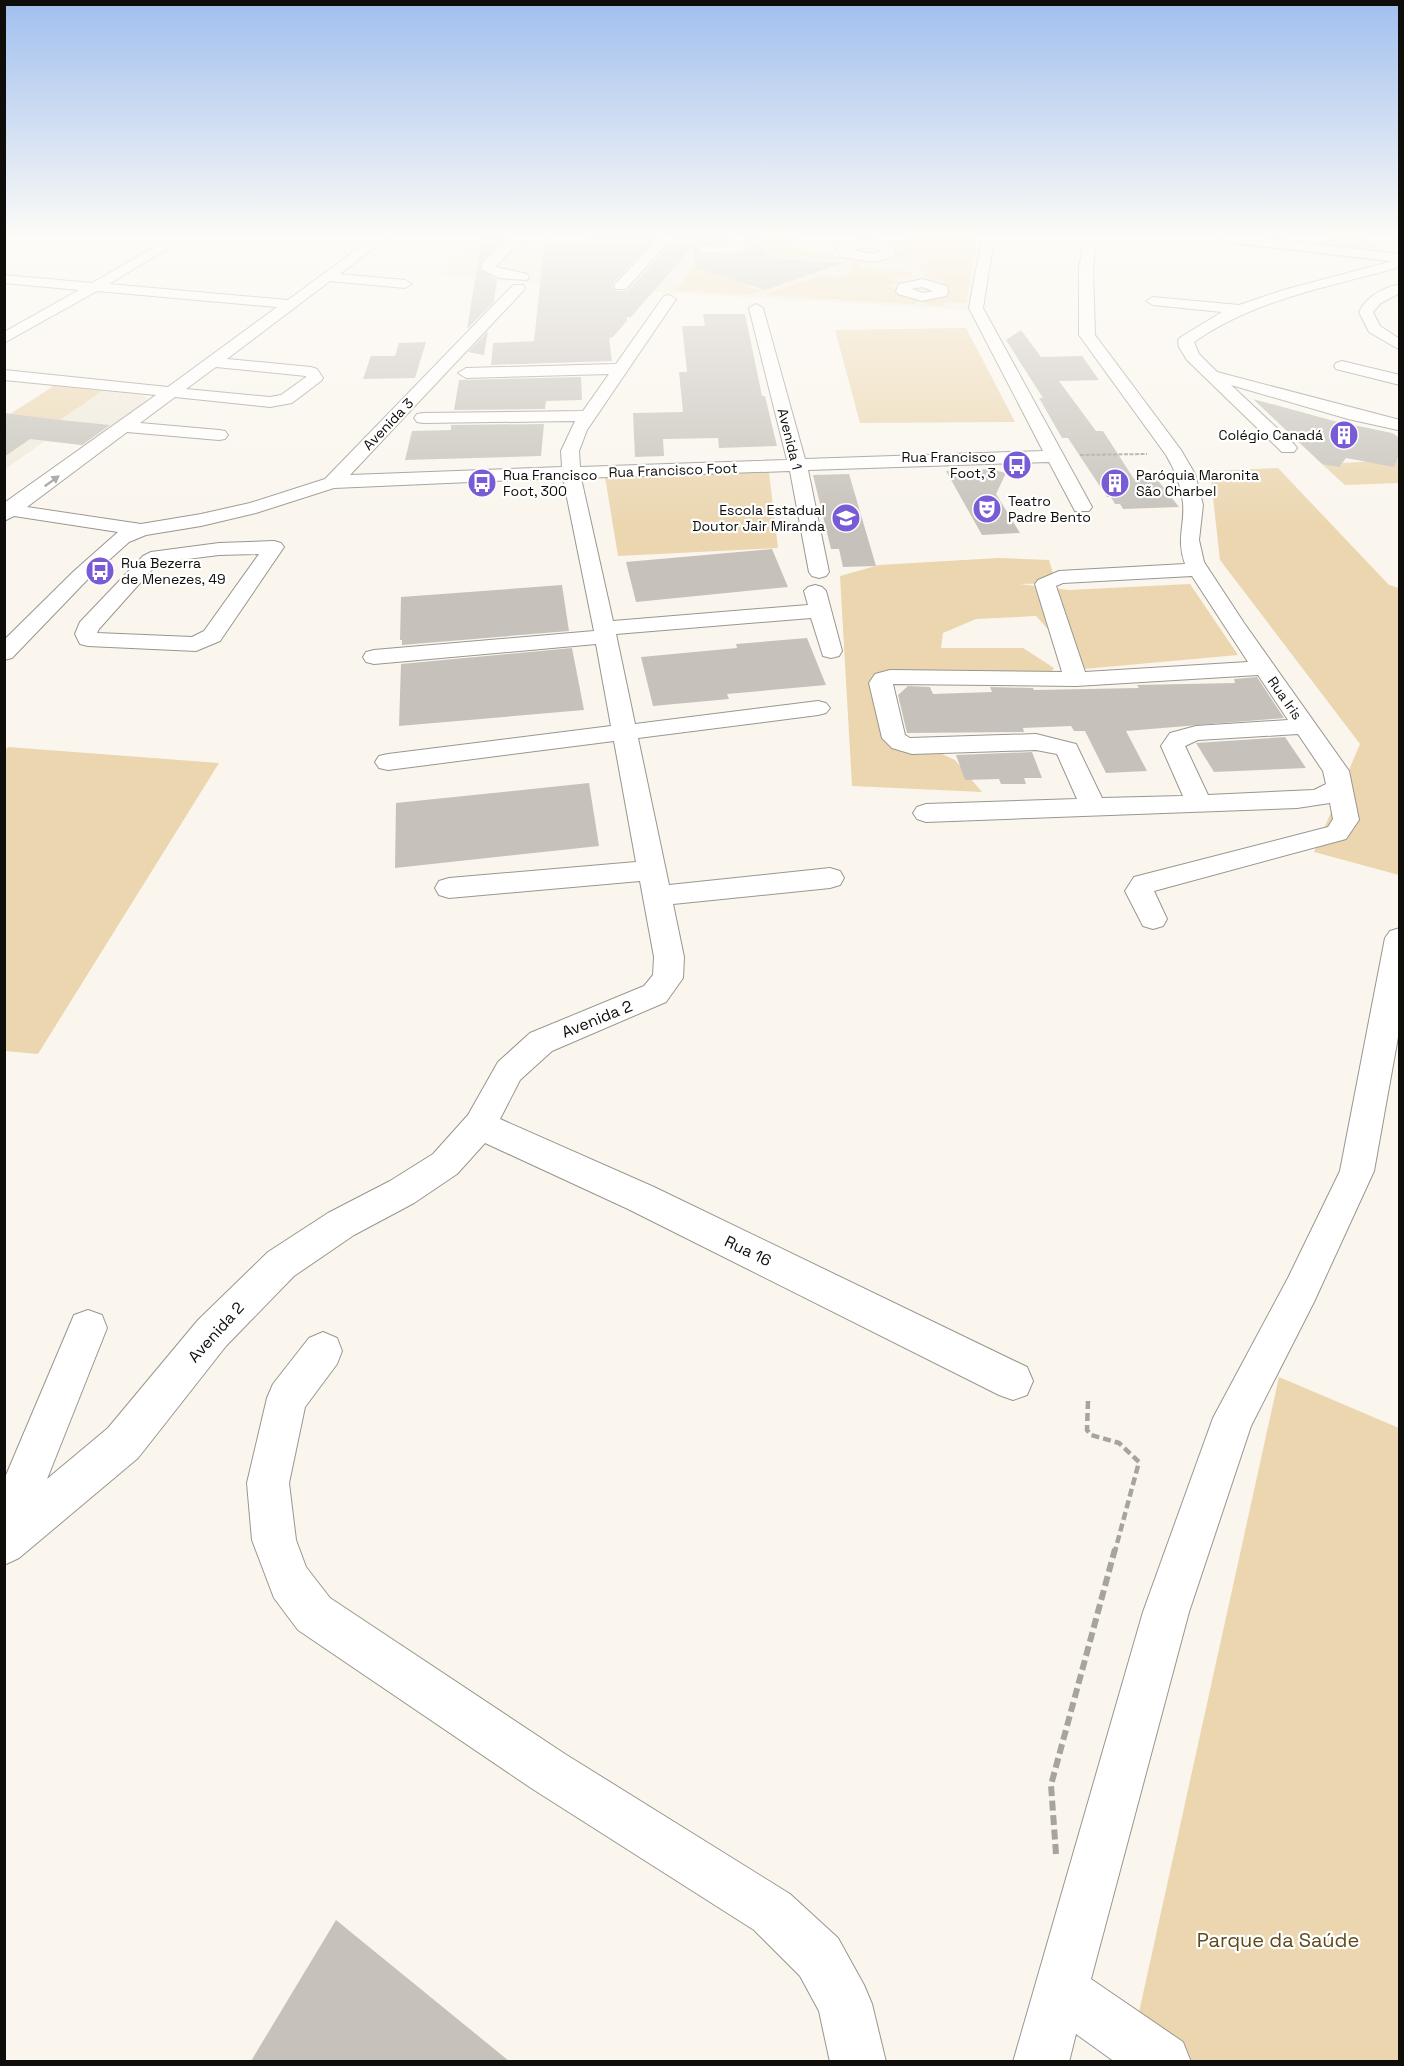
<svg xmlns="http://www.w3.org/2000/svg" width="1404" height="2066" font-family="'Space Grotesk',sans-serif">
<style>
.built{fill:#f0e9db}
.green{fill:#ebd6b0}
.building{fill:#c6c2bb}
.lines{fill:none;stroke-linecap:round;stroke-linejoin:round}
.minor-casing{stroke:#9a968f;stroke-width:2}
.major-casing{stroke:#9a968f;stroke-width:3}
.path-far2{stroke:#a7a49e;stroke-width:2;stroke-dasharray:4 1.5;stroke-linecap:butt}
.path-far1{stroke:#a7a49e;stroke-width:4.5;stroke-dasharray:8 4;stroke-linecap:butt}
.path{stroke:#a7a49e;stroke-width:6;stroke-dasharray:10 4.5;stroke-linecap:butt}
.minor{fill:#fff;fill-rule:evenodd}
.major{fill:#fff;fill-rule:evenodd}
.oneway{fill:#9f9e9d}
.labels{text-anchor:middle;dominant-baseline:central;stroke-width:4.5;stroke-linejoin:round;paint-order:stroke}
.far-street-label{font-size:14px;fill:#0e0d0a;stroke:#fff}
.far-poi-label{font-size:14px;fill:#0e0d0a;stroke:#fff;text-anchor:start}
.street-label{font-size:16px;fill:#0e0d0a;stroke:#fff}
.near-park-label{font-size:20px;fill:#614a1a;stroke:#fff}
</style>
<rect width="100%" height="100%" fill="#faf6ee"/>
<g class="built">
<polygon points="481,238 979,238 968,310 670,293 439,276"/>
<polygon points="54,386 143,395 150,402 90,446 45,441 5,469 5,418"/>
</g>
<g class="green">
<polygon points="759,238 797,238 787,247 845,257 838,261 772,257"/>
<polygon points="905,238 977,238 966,303 944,302 944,306 924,304 926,298 946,289 944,281 925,277 918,264 929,264 892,255 892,251 907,251 897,246 898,241"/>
<polygon points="1325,238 1364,238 1385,250 1325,244"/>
<polygon points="717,252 719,254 711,268 747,284 745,286 762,291 749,295 676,290 704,253"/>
<path d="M853,258h23l7,2 -23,1 1,8c17,1 31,2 48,3l4,5 -22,1 15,4 -20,3 10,4 -2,3 9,1 16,7 -5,4 -149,-9 53,-19 25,1 10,-6 -5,-11z"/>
<polygon points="966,328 1015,422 860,423 835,330"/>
<polygon points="54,386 102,391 60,420 10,414"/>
<polygon points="1398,460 1399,483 1345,485 1322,464"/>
<polygon points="1278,468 1389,585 1399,588 1399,875 1314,852 1360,744 1220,560 1210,471"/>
<polygon points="769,472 778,548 618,556 605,477"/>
<polygon points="998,558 1049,560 1056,583 1020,584 1069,590 1190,584 1238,655 1084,669 1036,616 976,619 943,633 941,648 1023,648 1054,668 1051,672 891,679 903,736 955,760 982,792 852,786 840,576 879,565"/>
<polygon points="8,747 219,763 38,1054 5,1051 4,752"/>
<polygon points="1279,1377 1399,1428 1399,2061 1128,2062"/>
</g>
<g class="building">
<polygon points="482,238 505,238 482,260 479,268 497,280 494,302 467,329"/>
<polygon points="587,238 656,238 614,282 612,287 616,291 628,291 672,242 671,238 729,238 729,243 706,243 698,247 698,251 706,255 744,254 748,248 745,238 757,238 770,258 843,263 765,290 696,268 692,247 631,317 627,317 627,321 613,337 609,338 612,361 491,365 493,343 534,341 545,239 587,240"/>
<polygon points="703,314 745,314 762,396 765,396 777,446 719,448 718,438 663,439 664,456 635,457 633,413 683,412 679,372 687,372 682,326 705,326"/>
<polygon points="1021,330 1041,357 1082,356 1099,380 1059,381 1096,431 1103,431 1134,479 1156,478 1179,507 1123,509 1120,504 1115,504 1111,497 1107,497 1068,438 1062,438 1039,398 1043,398 1006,340"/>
<polygon points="488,331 484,355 468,352"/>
<polygon points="426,342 415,378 363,379 371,356 395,356 399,343"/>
<polygon points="581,377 582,400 546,401 545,409 454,410 459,380"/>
<polygon points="1253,399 1334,421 1392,433 1400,438 1400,453 1394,467 1346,458 1339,467 1322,464"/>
<polygon points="4,413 60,420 110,425 82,445 30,439 4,457"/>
<polygon points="544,424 541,456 405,460 412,431 451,430 451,425"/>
<polygon points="990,469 1006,473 996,494 1020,533 982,535 946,471"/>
<polygon points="849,474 876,566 843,567 839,549 831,549 813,475"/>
<polygon points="772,549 788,587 636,602 626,562"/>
<polygon points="562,585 569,631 402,645 402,640 400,640 401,597"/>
<polygon points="807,638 826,685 727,694 729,699 653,706 641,657 737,648 736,644"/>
<polygon points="572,648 584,710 399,726 401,664"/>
<polygon points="1257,677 1284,718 1126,731 1147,771 1106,773 1085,731 1074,731 1071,726 1023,728 1024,732 907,733 898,695 908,686 930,687 933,694 992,692 990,687 1033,688 1034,690 1139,688 1137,685 1235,683 1234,679"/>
<polygon points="1285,737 1306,768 1214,772 1196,743"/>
<polygon points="1032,752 1042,778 1024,778 1026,784 1001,784 999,779 965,780 956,755"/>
<polygon points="589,783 599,846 395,868 396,803"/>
<polygon points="336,1920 509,2061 251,2061"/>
</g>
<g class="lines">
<g class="minor-casing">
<g id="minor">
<path d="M170,238h15l-76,46 179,16 84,-62h14l-46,36 65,6 7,4 -7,4 -75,-7 -103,78 84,8 6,2 6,9 -2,3 -29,22 -22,4 -95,-10 -35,26 79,7 6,1 3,4 -3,4 -6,1 -92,-8 -100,75 114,17 60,-10 49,-11 75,-24 188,-194h10l2,3 -2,3 -173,184 212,-8 -1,-16 14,-30 -152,2 -6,-1 -3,-4 3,-4 6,-1 160,-2 26,-37 -143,4 -8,-5 8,-5 150,-4 48,-68 5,-1 7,4 -89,131 -8,21 1,16 207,-7 -38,-152 7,-4 7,4 42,151 238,-8 -74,-143 13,-70h12l-11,70 109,199 -3,4h-14l-26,-49 -241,8 21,102 -3,4 -7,2 -7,-2 -3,-4 -19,-101 -209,7 32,143 195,-16 -4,-14 4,-4 7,-2 7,2 4,4 16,60 -3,5 -8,2 -8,-2 -12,-38 -195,16 19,90 183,-23 8,2 4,5 -4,5 -8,2 -180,23 31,147 161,-17 10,3 4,7 -4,7 -10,3 -157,16 11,53 -1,21 -17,24 -114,49 -32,29 -20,39 154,68 373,180 6,14 -6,14 -14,5 -14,-5 -371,-186 -143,-66 -28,31 -43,29 -60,32 -60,41 -68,70 -88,112 -119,100 -15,7v-85l70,-165 14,-5 14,5 5,13 -60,151 61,-51 90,-108 70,-68 60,-39 62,-32 43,-27 35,-39 30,-53 32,-29 114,-47 9,-11 1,-18 -14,-76 -191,17 -10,-3 -4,-7 4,-7 10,-3 187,-16 -22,-121 -226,29 -9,-2 -4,-6 4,-6 9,-2 223,-28 -15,-82 -222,20 -8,-2 -3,-5 3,-5 8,-2 220,-19 -31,-153 -229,10 -78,25 -55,13 -55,9 -17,7 -41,37 -76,79 -8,2v-20l70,-69 44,-39 -104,-16 -10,5v-18l152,-108 -152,-15v-10l164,17 109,-80 -180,-16 -93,52v-11l75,-42 -75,-7v-8l88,8zM216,367l90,9v1l-25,18 -11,2 -84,-8z"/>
<polygon points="510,238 523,238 495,267 527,274 529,277 527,280 499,278 481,269 483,262"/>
<polygon points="659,238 669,238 670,240 626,289 616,289 614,286 616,283"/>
<polygon points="731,238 743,238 746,249 744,252 706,253 699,249 706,245 732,245"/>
<path d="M1084,238h12l-3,31 2,66 86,115 14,24 8,31 -4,35 5,22 40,61 105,148 10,49 -13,19 -192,52 13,28 -4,7 -10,3 -10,-3 -18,-35 9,-14 194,-50 5,-8 -3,-16 -33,5 -371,14 -9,-3 -4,-6 4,-6 9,-3 151,-5 -20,-45 -21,-4 -124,4 -20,-6 -10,-10 -13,-55 6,-9 15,-4 172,2 -27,-88 3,-4 21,-9 126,-7c-9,-25 0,-38 -2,-61 -2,-17 -8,-33 -17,-48l-87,-120v-66zM1192,576l56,86 -163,10 -29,-86 7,-3zM1258,675l30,45 -92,6 -26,7 -9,13 22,50 -81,2 -26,-54 -40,-10 -126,4 -5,-3 -12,-51 183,2zM1298,734l25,37 3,13 -12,6 -106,5 -23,-49 13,-6z"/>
<path d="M866,239l19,3 11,8 -4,7 -17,5 -33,-5 -5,-8 10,-7zM866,247l16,4 -8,3 -23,-4z"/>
<path d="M1400,259v8c-71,20 -145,32 -206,75l5,12 18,18 183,48 -2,10 -50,-11 -117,-34 63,59 3,4 -3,4h-12l-95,-92 -8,-13 -1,-7 3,-3 41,-25 -69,-7 -7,-4 7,-4 86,8 44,-15z"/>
<path d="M923,279l24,7 1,7 -2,3 -24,5 -24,-7 -2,-3 3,-7zM922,287l11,4 -10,2 -11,-4z"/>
<path d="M1400,284v9l-19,10 -8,9 7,14 20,13v11l-31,-18 -10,-20c8,-16 23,-24 41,-28z"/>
<polygon points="1342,361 1400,375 1400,385 1336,369 1334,366 1336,363"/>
<path d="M274,541l7,2 3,4 -64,94 -24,10 -108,-5 -8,-2 -5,-10 5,-12 63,-66 8,-4 68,-9zM259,554l-55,77 -12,6 -95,-4 2,-4 58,-65 6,-2 56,-7z"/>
<polygon points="1400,928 1400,1026 1374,1171 1314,1302 1251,1426 1189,1612 1091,1979 1183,2042 1191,2062 1115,2062 1076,2034 1069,2062 1013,2062 1143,1612 1213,1418 1288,1278 1340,1171 1385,938 1390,931"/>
<polygon points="323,1332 337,1338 342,1351 337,1364 305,1407 289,1483 296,1540 306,1567 330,1598 565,1754 790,1894 838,1938 864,1985 872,2004 886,2062 830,2062 819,2011 800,1976 754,1930 531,1788 298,1630 274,1598 252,1540 247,1483 267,1398 273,1384 309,1338"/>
</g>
</g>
<g class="major-casing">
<polygon id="major" points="1219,238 1258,238 1400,254 1400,262 1226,242"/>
</g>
<polyline class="path-far2" points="1080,455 1147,454"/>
<polyline class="path-far1" points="1088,1401 1087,1430 1091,1435 1119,1443 1139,1462 1115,1551"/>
<polyline class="path" points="1056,1854 1051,1785 1115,1549"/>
<use href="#minor" class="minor"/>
<use href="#major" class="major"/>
</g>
<defs><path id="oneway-solid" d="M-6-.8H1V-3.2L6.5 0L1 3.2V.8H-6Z" transform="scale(1.5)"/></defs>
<use class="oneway" href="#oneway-solid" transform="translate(52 481) rotate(-36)"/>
<linearGradient id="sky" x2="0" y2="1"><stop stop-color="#a0bfee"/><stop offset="0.45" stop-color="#fdfbf7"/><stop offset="1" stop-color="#fdfbf7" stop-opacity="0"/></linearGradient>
<rect width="1404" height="527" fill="url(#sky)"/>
<defs>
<g id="building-disc" transform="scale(1.5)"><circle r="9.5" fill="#795bd6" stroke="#fff"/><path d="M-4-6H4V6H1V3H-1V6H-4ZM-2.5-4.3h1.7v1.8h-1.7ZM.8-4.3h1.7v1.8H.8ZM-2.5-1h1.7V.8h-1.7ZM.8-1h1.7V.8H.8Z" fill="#fff"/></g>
<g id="bus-disc" transform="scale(1.5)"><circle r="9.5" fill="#795bd6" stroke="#fff"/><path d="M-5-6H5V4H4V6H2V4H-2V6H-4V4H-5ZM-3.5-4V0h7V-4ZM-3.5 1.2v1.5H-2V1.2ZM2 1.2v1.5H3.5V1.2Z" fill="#fff"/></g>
<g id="theatre-disc" transform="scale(1.5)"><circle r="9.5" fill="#795bd6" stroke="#fff"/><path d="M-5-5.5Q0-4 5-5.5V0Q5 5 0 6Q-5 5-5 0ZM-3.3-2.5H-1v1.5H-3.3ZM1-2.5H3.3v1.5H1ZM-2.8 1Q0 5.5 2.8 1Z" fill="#fff"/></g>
<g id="school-disc" transform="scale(1.5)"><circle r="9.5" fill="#795bd6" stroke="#fff"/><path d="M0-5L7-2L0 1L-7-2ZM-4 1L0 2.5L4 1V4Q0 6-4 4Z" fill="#fff"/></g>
</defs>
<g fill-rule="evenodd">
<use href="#building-disc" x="1344" y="435"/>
<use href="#bus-disc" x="1017" y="465"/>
<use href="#bus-disc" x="482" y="483"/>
<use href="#building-disc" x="1115" y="483"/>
<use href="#theatre-disc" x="987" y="509"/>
<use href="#school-disc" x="846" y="518"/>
<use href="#bus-disc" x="100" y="571"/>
</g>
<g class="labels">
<g class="far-street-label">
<text transform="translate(388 424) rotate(-46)">Avenida 3</text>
<text transform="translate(790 439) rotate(76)">Avenida 1</text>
<text transform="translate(673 470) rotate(-2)">Rua Francisco Foot</text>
<text transform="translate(1285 698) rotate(55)">Rua Iris</text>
</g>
<g class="far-poi-label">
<text x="1323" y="435" text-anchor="end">Colégio Canadá</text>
<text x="996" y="457" text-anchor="end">Rua Francisco<tspan x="996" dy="16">Foot, 3</tspan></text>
<text x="503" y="475">Rua Francisco<tspan x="503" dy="16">Foot, 300</tspan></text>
<text x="1136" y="475">Paróquia Maronita<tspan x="1136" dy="16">São Charbel</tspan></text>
<text x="1008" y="501">Teatro<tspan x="1008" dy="16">Padre Bento</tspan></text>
<text x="825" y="510" text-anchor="end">Escola Estadual<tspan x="825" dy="16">Doutor Jair Miranda</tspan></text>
<text x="121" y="563">Rua Bezerra<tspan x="121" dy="16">de Menezes, 49</tspan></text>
</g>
<g class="street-label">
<text transform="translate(597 1019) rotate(-22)">Avenida 2</text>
<text transform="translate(748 1251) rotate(26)">Rua 16</text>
<text transform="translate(216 1332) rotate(-48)">Avenida 2</text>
</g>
<g class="near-park-label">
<text x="1278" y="1940">Parque da Saúde</text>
</g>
</g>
<rect width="1404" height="2066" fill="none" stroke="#0e0d0a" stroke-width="12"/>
</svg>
